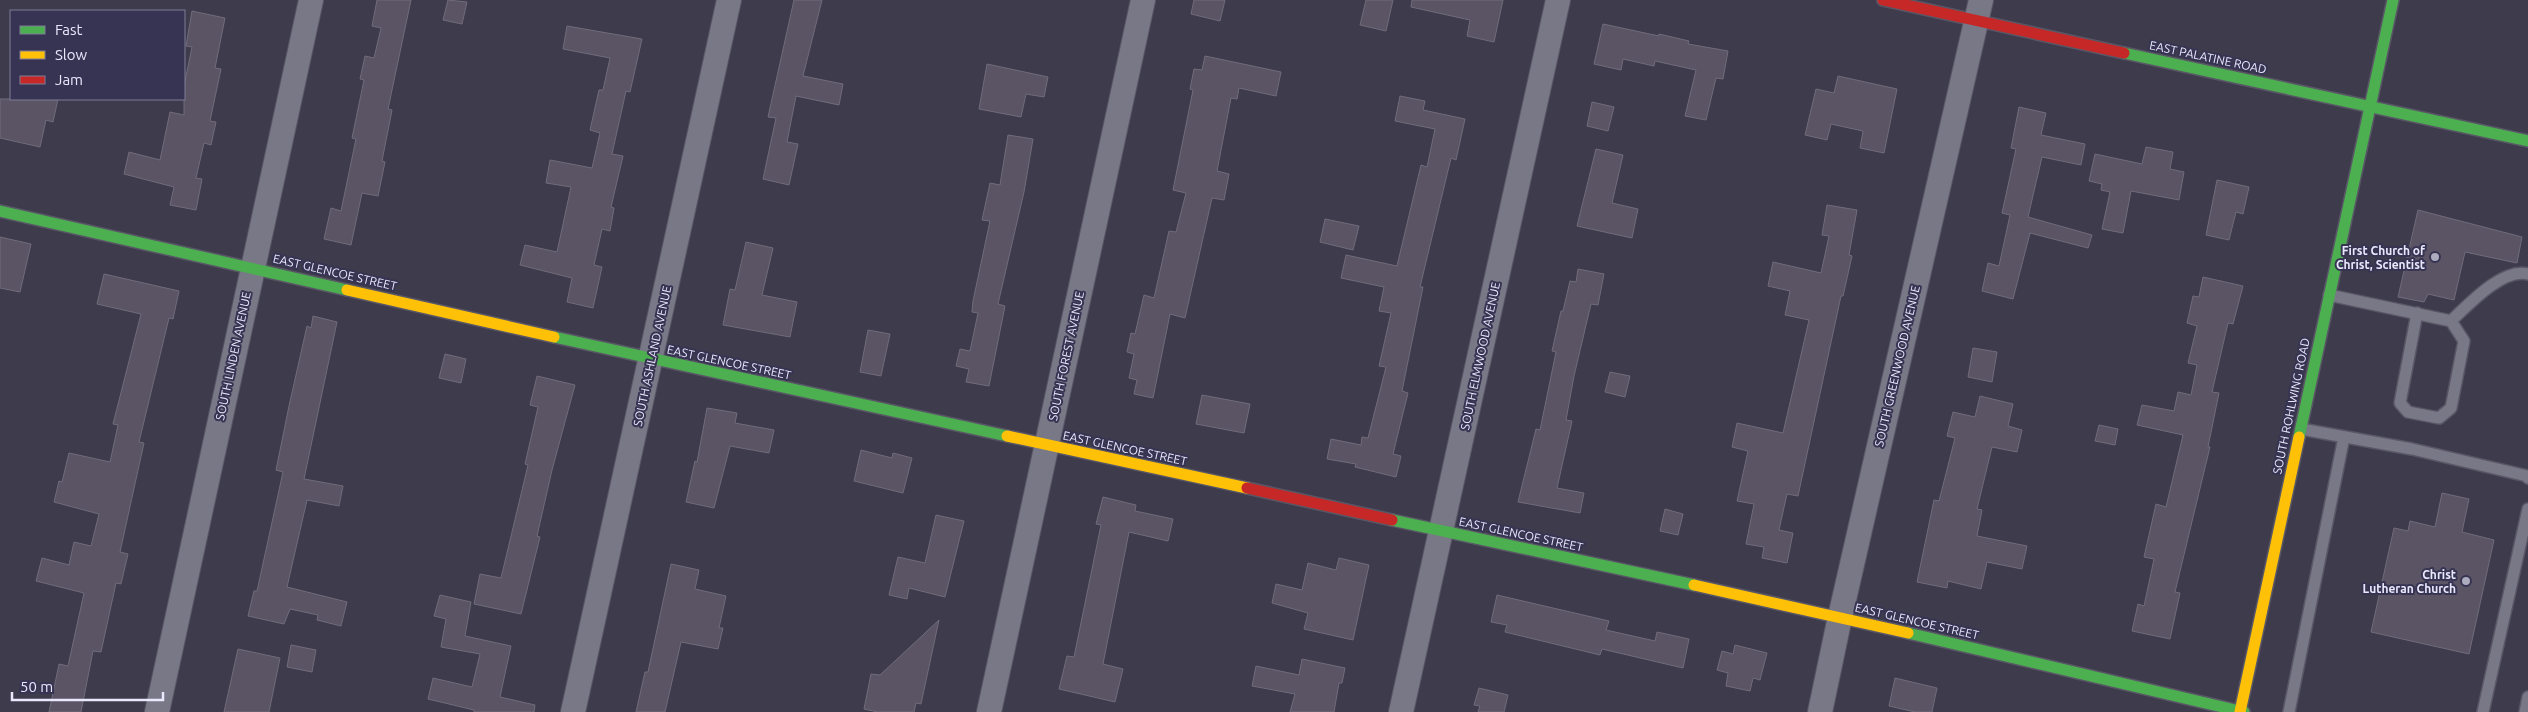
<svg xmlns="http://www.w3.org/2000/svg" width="2528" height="712" font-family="Ubuntu,sans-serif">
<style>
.building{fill:#5a5465;stroke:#716c7b}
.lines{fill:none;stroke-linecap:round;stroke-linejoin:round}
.lane-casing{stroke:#595766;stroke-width:14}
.street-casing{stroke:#595766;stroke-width:26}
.fast-casing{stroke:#595766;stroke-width:14}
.slow-casing{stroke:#595766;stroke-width:14}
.jam-casing{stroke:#595766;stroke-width:14}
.lane{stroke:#797887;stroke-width:11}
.street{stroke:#797887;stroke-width:24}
.fast{stroke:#4caf50;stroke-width:11}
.slow{stroke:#ffc107;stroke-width:11}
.jam{stroke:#c62828;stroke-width:11}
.poi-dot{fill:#adabbe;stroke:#373453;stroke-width:2}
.labels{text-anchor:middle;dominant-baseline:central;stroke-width:4;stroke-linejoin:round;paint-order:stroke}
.street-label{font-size:12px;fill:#e9e8fc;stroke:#373453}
.poi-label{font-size:12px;font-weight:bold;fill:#e9e8fc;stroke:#373453;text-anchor:end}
</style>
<rect width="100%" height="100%" fill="#3d3b4c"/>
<g class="building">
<polygon points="377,0 411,0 388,109 392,110 382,161 385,162 378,196 362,193 351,245 324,239 331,208 341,211 356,139 352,138 364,80 360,79 365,56 374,58 381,28 372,26"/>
<polygon points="448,0 467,2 462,24 443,20"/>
<polygon points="794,0 822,0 803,76 843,84 839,105 796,96 787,142 798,144 789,185 763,179 776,118 768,117"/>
<polygon points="1194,0 1225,0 1220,21 1191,14"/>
<polygon points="1366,0 1393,0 1386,31 1360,25"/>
<polygon points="1412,0 1503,0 1494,42 1467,36 1470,20 1411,7"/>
<polygon points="192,11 225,18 215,68 221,69 210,121 216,122 211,145 204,143 196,178 202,179 196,210 170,205 174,187 124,174 129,152 160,160 170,112 184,115 184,86 192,47 186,46"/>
<polygon points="1603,24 1659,36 1659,34 1689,41 1688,44 1728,51 1723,79 1716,78 1706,120 1685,116 1696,70 1655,61 1654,66 1623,59 1621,70 1594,64"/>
<polygon points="567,26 642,39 630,92 626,91 612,154 623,156 611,207 614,208 610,231 602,229 594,265 602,267 593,308 567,302 572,278 520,265 525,245 557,252 571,187 546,183 550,160 592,168 600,133 590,130 599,90 603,90 610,58 563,49"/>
<polygon points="1205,56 1281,72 1276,96 1239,88 1237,99 1231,98 1217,171 1229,174 1224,200 1212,198 1185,318 1170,314 1153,398 1134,394 1137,380 1129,378 1134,354 1127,352 1131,333 1135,334 1144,295 1154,298 1169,231 1176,232 1186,193 1173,190 1193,90 1190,89 1194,69 1202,70"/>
<polygon points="987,64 1048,77 1044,97 1026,94 1021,117 979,109"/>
<polygon points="1838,76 1897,89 1884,153 1860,148 1863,131 1831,124 1827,140 1805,135 1816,89 1834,93"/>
<polygon points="1400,96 1425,101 1423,110 1465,119 1456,160 1451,158 1420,287 1423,287 1402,391 1408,393 1393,454 1401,456 1396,477 1355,467 1356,464 1327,459 1331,439 1361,445 1362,437 1368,438 1386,367 1379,366 1391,313 1379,311 1384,287 1341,278 1346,255 1397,266 1421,165 1427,167 1435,129 1395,121"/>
<polygon points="0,99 58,99 53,122 46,120 40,147 0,138"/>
<polygon points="1592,102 1614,107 1608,131 1587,126"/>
<polygon points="2019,107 2046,113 2041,135 2085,144 2081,165 2042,157 2028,217 2092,235 2088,248 2030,233 2013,299 1982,291 1988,263 1999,266 2010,215 2002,213 2016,149 2011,148"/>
<polygon points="1008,135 1033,139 1024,192 998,304 1005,306 989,386 966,382 969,369 956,366 960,349 970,351 978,313 972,312 973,301 990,221 982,220 990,183 1000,185"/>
<polygon points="2146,147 2173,152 2170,169 2184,172 2179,200 2131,191 2123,233 2102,229 2110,192 2101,190 2102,184 2089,181 2095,154 2142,164"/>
<polygon points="1596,149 1623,155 1612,203 1638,209 1632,238 1577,226"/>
<polygon points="2217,180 2249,187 2243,214 2236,212 2229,240 2206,235"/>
<polygon points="1827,205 1857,210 1849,255 1852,256 1843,296 1841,296 1798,496 1787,494 1779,530 1793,533 1787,563 1762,558 1764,547 1746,544 1754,504 1737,501 1748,451 1732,447 1737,423 1783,433 1809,320 1785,315 1790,291 1768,286 1773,262 1821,273 1829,236 1822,235"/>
<polygon points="2418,210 2522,237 2517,263 2465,252 2454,300 2428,294 2424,302 2398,297"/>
<polygon points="1325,219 1359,226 1353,250 1320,242"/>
<polygon points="0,237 31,244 20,292 0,288"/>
<polygon points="746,242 773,248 762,295 797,302 790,337 723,325 730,289 735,290"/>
<polygon points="1578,269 1604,274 1598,305 1591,304 1574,376 1566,420 1572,421 1557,488 1584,493 1580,513 1518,502 1536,429 1540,430 1556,352 1552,351 1561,311 1563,311 1570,281 1576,282"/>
<polygon points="104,274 179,291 173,319 169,318 139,442 144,443 120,552 128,554 121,584 116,583 101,652 93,651 81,712 49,712 59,664 68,666 84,593 36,581 42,558 69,565 74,542 91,546 99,514 54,502 59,481 62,482 69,453 110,462 118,425 113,424 141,314 97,304"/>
<polygon points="2203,277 2243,286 2233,324 2228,323 2212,392 2219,393 2208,447 2210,447 2175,592 2180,593 2170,639 2132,631 2138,604 2144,606 2154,559 2144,557 2156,504 2166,507 2183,435 2137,425 2142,405 2174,411 2178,392 2191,395 2197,365 2188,363 2197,326 2187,323 2193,296 2199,297"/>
<polygon points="313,316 337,322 304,479 343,486 339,506 307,500 287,587 347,602 341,626 317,620 318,615 290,609 284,624 248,616 254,591 257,591 283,472 276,470 289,406 307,326 311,328"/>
<polygon points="868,330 890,334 881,376 860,372"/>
<polygon points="1973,348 1997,352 1992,382 1968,377"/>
<polygon points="445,354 466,359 461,383 439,378"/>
<polygon points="1610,372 1630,376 1625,397 1605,392"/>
<polygon points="537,376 575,385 552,470 537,536 540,537 521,614 474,604 480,574 501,578 528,465 525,464 538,407 530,405"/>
<polygon points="1202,395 1250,404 1244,433 1196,424"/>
<polygon points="1980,396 2013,404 2008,426 2022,430 2017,452 1992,447 1977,509 1982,510 1977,536 2027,546 2022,569 1987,562 1981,589 1948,581 1947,588 1917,582 1934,500 1939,501 1955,438 1947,436 1953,412 1975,417"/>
<polygon points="707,408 737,413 735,423 774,430 769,453 730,446 714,508 686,502 695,461 697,462"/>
<polygon points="2099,425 2118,429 2115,445 2095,441"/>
<polygon points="861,450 892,458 893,453 912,458 903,493 854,481"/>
<polygon points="2442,493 2469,499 2462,532 2494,540 2469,654 2371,632 2394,528 2408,531 2410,521 2435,527"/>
<polygon points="1103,497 1136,505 1135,511 1173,519 1168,541 1129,532 1103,664 1123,669 1115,702 1059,689 1067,656 1074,657 1101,525 1096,524"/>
<polygon points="1665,509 1683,514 1678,535 1660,531"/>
<polygon points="936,515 964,521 945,597 909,588 907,599 889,595 898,557 925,563"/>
<polygon points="1339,558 1369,565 1353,640 1304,629 1308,613 1272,603 1276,584 1302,590 1308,563 1336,570"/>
<polygon points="671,564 699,570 695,589 726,596 719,628 723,628 718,649 681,642 665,712 636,712 645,672 648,672"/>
<polygon points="440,595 471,602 465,636 511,646 500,697 535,705 534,712 474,712 474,710 428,699 433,678 472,687 480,654 441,647 446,619 434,616"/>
<polygon points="1497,595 1609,621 1606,630 1655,641 1657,632 1689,639 1683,668 1602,649 1600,655 1505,632 1507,625 1491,622"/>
<polygon points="939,620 921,704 916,703 914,712 878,712 864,709 871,674 880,675"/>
<polygon points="291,645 316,650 312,672 287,667"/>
<polygon points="1735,645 1767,653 1760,680 1753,678 1750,691 1726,686 1728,673 1717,670 1722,651 1733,654"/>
<polygon points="238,649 280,658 269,712 224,712"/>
<polygon points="1302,659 1345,668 1342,683 1339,683 1334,712 1290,712 1295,694 1252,686 1256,666 1299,675"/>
<polygon points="1895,678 1937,688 1932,712 1915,712 1889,706"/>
<polygon points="1479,688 1508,695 1504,712 1478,712 1480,706 1474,705"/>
</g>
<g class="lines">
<g class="lane-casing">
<g id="lane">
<polyline points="2329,295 2451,321 2464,341 2451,408 2439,418 2408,412 2400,403 2417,313"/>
<path d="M2451,321c17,-16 52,-54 77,-47"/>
<polyline points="2301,429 2412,449 2527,476 2528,478"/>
<polyline points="2289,712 2344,437"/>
<polyline points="2483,712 2528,509"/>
<polyline points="2525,712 2528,697"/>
</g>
</g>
<g class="street-casing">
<g id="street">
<polyline points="157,712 311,0"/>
<polyline points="573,712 729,0"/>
<polyline points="989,712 1143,0"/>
<polyline points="1401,712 1558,0"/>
<polyline points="1820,712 1840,617 1981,0"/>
</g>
</g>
<g class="fast-casing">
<g id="fast">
<polyline points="2124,53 2528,141"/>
<polyline points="0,211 347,290"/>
<polyline points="554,337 1007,436"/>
<polyline points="2299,437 2393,0"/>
<polyline points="1392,520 1694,585"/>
<polyline points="1908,633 2244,712"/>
</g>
</g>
<g class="slow-casing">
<g id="slow">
<polyline points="347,290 554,337"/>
<polyline points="1007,436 1247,488"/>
<polyline points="1694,585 1908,633"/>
<polyline points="2240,712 2299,437"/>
</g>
</g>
<g class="jam-casing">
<g id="jam">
<polyline points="1883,0 2124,53"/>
<polyline points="1247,488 1392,520"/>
</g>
</g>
<use href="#lane" class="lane"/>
<use href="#street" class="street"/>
<use href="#fast" class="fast"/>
<use href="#slow" class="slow"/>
<use href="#jam" class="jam"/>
</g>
<g class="poi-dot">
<circle cx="2435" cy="257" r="5"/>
<circle cx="2466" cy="581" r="5"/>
</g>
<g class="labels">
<g class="street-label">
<text transform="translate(2208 57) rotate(12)">EAST PALATINE ROAD</text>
<text transform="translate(335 272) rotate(13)">EAST GLENCOE STREET</text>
<text transform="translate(233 356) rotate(-78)">SOUTH LINDEN AVENUE</text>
<text transform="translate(652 356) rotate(-78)">SOUTH ASHLAND AVENUE</text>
<text transform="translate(1066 356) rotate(-78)">SOUTH FOREST AVENUE</text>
<text transform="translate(1480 356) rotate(-78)">SOUTH ELMWOOD AVENUE</text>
<text transform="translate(729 362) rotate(12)">EAST GLENCOE STREET</text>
<text transform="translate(1897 366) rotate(-77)">SOUTH GREENWOOD AVENUE</text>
<text transform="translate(2291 406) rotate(-78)">SOUTH ROHLWING ROAD</text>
<text transform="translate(1125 448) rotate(12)">EAST GLENCOE STREET</text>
<text transform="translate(1521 534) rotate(12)">EAST GLENCOE STREET</text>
<text transform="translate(1917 621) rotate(13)">EAST GLENCOE STREET</text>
</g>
<g class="poi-label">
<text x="2425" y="250">First Church of<tspan x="2425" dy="14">Christ, Scientist</tspan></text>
<text x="2456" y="574">Christ<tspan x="2456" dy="14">Lutheran Church</tspan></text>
</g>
</g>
<rect x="10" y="10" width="175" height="90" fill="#373453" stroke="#7e7c97"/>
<rect x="20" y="26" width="25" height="8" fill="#4caf50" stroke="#7e7c97"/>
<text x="55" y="35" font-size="15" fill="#e9e8fc">Fast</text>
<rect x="20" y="51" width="25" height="8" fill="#ffc107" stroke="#7e7c97"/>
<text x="55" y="60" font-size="15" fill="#e9e8fc">Slow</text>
<rect x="20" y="76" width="25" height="8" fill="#c62828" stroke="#7e7c97"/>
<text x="55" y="85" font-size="15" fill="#e9e8fc">Jam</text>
<path d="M12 692v8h151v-8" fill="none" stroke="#e9e8fc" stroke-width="2.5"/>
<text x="20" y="692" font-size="15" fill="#e9e8fc" stroke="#373453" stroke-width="4" paint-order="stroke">50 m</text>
</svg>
